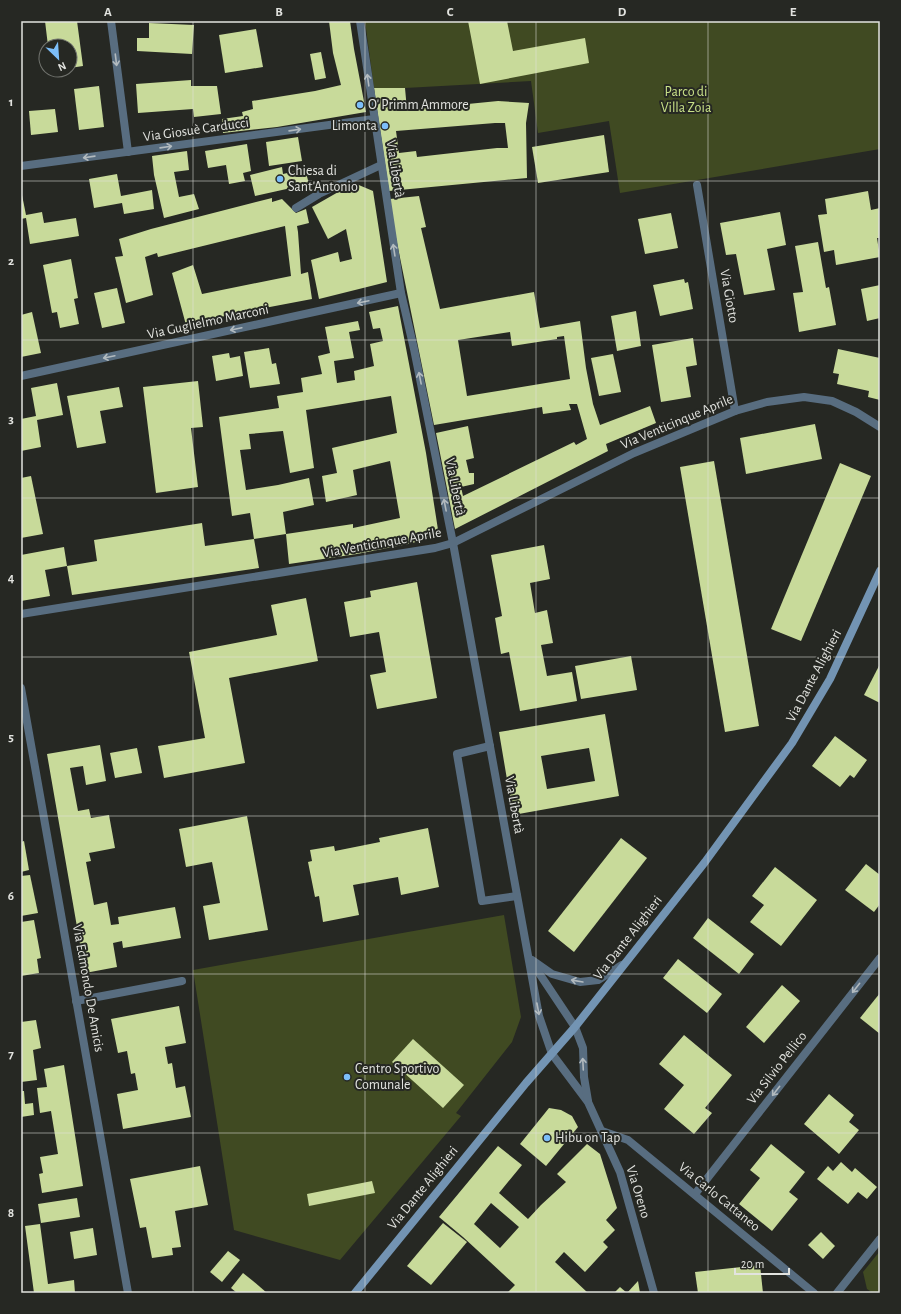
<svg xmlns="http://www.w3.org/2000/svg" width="901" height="1314" font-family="'Alegreya Sans',sans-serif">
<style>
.green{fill:#404a22}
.building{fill:#c8da9a;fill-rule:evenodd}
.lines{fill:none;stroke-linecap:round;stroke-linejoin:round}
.service{stroke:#586d80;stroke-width:8}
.minor{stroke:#586d80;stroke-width:8}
.secondary{stroke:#7394b3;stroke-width:8}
.oneway{stroke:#b2babe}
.grid{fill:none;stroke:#e2e3df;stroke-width:1;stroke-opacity:0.55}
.poi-dot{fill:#7cbef9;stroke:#262823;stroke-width:1.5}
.labels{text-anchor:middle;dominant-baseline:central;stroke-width:4;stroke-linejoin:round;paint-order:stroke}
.park-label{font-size:14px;fill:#c9e188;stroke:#262823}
.poi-label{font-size:14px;fill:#e2e3df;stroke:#262823;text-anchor:start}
.street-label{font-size:14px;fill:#e2e3df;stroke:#262823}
.neatline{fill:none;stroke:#e2e3df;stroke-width:1.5}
.grid-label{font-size:13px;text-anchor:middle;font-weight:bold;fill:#e2e3df}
</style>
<rect width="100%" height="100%" fill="#262823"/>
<g class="green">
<polygon points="365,21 880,21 880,149 620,193 609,121 538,133 531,81 405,88 374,88"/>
<polygon points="504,915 521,1017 512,1042 456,1113 461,1116 340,1260 234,1230 193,970"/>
<polygon points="880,1251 880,1293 873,1293 867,1289 863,1272"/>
</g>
<g class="building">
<polygon points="45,21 77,21 83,66 70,68 70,46 48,46"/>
<polygon points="329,21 350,21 354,49 366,112 277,127 223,133 222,119 243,116 242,112 253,109 252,101 315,91 341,85 333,53"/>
<polygon points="468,21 507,21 513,51 585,38 589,63 480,84"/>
<polygon points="149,23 194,25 192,54 137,51 137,38 149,38"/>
<polygon points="256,29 263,67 225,73 219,35"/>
<polygon points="321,52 326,78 315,80 310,54"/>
<polygon points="191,80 191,86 217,86 221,114 194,117 193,109 138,113 136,84"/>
<polygon points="99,86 104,127 79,130 74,89"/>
<path d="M374,88h31l2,22 91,-9 31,2 -3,20 1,55 -138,13zM495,123h10l3,25h-11l-80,9 -1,-6 -17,2 -3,-22z"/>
<polygon points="55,109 58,132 31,135 29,111"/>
<polygon points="604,135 609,172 538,183 532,147"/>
<polygon points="298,137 302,161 269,166 266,142"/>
<polygon points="247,144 251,171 243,173 245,181 229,184 226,165 208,168 205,151"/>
<polygon points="187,151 189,170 174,172 179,197 194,194 199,209 164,218 154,175 152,156"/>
<polygon points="282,167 283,174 305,169 309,184 255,196 250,175"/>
<polygon points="117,174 121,196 152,190 154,209 124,214 122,203 94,208 89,179"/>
<polygon points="354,183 373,191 387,282 319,299 311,260 338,252 340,262 352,259 346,229 328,239 312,207"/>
<polygon points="21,190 26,215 42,212 44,223 76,218 79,236 30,244 26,218 21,219"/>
<polygon points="868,191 871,210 880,208 880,238 877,238 880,257 836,265 834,250 824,252 818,215 827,214 825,199"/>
<path d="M419,196l7,31 -5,1 19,81 94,-17 6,36 40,-7 6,47 7,36 7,21 50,-19 6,17 -50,21 2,7 -153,78 -19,-96 32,-7 6,32 -8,2 3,13h5v11l-13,3 2,9 111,-54 2,3 11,-6 -10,-35h-8l2,6 -28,4 -1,-7 -108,18 -39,-192 -5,-34zM510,332l2,14 45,-7v-2l7,-1 6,43 -103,17 -9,-56z"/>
<polygon points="272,198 272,202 282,199 296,213 306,209 309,223 297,226 298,232 301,274 308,272 312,299 238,313 186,325 172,273 193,265 202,294 291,276 285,226 158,257 157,253 145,257 153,295 126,303 115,257 123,256 119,239 151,229"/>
<polygon points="780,212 786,245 767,249 775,290 744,295 736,254 726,255 720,223"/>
<polygon points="671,213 678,248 645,254 638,219"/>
<polygon points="818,242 826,288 829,287 836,325 799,332 793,293 803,292 795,246"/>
<polygon points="71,259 78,298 74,299 79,324 60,328 57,312 52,313 43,265"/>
<polygon points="684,279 685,283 688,282 693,309 660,316 653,285"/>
<polygon points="880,285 880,318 867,321 861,289"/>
<polygon points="117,288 125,323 102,328 94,293"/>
<polygon points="398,306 426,453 439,536 408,544 357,554 289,564 286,534 353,524 353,528 400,518 390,461 353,470 357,495 326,502 322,476 337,473 332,448 397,433 391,396 306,410 314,468 290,473 283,431 249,434 251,449 240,450 246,490 278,485 309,478 314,505 283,512 286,534 254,539 259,568 72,595 67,566 97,561 94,540 202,523 205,546 254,539 250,513 232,516 219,417 279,408 277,396 303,392 301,378 322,374 318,356 330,353 325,327 358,321 360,330 349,332 354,358 334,361 337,383 355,380 354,371 374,366 370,344 383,341 380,328 373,329 369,312"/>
<polygon points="636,311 641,346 617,351 611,316"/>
<polygon points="32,312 41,353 21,357 21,315"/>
<polygon points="693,338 697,365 686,367 691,397 661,402 652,345"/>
<polygon points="269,348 272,364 276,363 280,384 250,388 244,352"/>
<polygon points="838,349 880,358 880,400 868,397 869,391 837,384 839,374 833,373"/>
<polygon points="229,353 230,358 240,356 243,376 216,381 212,356"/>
<polygon points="613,354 621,392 599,396 591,358"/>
<polygon points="198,381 203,427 191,428 198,487 156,493 143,387"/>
<polygon points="57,383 63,415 37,420 41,447 21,451 21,419 36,416 31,388"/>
<polygon points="119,387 123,407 100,411 106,443 77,448 67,396"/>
<polygon points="815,424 822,459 746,474 740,438"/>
<polygon points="714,461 759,726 725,732 680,467"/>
<polygon points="840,463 871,476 801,641 771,629"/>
<polygon points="31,476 43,534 21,538 21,478"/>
<polygon points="544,545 550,579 530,583 535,613 547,610 553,643 541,645 547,676 572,672 577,701 520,711 509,652 501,654 495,618 502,616 491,555"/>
<polygon points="64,547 67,566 45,570 50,596 21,601 21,555"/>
<polygon points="417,582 437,698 377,709 370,675 386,672 379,632 350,637 344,602 371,597 370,591"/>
<polygon points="306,598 318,661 229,678 245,763 164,778 158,746 205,738 189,652 277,635 271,605"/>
<polygon points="631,656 637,690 581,699 575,666"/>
<polygon points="880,664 880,703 864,695"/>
<path d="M605,714l14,82 -106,19 -14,-83zM589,748l6,33 -48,8 -6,-33z"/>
<polygon points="835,736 867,760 854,778 850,775 840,787 812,766"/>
<polygon points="100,745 106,781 86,785 83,766 70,768 78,811 89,809 91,818 109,815 115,848 89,853 91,861 86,862 94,905 107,902 111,925 119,924 118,917 175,907 181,938 123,948 122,941 113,943 117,967 85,973 47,754"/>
<polygon points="137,748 142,773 115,778 110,753"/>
<polygon points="247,816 268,930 209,940 203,906 220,903 212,862 186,867 179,829"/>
<polygon points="428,828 439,887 401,895 398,877 353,885 359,915 323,922 319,896 315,897 308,862 312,861 310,850 334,846 335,851 380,842 379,838"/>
<polygon points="621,838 647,858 574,952 548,931"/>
<polygon points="24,841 29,870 21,872 21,842"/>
<polygon points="866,864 880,875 880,904 874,912 845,890"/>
<polygon points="775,867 817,900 781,946 750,922 764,905 752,896"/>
<polygon points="30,875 38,913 21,916 21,876"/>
<polygon points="708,918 754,954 739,974 693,938"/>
<polygon points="34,920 41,958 37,959 39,973 21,976 21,922"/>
<polygon points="678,959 722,994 707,1013 663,978"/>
<polygon points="782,985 800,1001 764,1043 746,1027"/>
<polygon points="880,993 880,1034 860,1018"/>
<polygon points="179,1006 186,1043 165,1047 168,1064 172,1063 176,1088 185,1086 191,1117 123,1129 117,1094 138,1090 135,1073 131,1074 127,1051 118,1053 111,1019"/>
<polygon points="36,1020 41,1048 33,1050 37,1080 21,1082 21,1022"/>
<polygon points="684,1035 732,1075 705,1108 712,1113 694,1134 664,1109 684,1085 659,1064"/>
<polygon points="413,1039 464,1085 443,1108 392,1062"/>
<polygon points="64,1065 83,1186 42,1193 39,1174 43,1173 40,1157 58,1154 51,1111 40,1113 37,1088 47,1087 44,1069"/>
<polygon points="21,1091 24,1091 25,1104 33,1103 34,1115 21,1117"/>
<polygon points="829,1094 854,1115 849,1122 859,1130 839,1154 804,1124"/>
<polygon points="549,1108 561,1110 572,1116 578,1127 546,1166 520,1144"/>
<path d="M587,1144l13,10 17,54 -11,12 9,10 -12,12 5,5 -23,25 -21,-20 -9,10 33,31h-81l8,-8 -52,-48 -24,-20 59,-71 24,19 -23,28 29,26 13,-14 25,-23 -9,-8zM491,1203l28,24 -19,21 -26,-24z"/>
<polygon points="771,1144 805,1172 789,1192 798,1199 772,1231 739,1204 760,1178 750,1170"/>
<polygon points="841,1162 852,1172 855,1168 877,1187 867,1199 858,1192 848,1204 817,1179 828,1166 833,1171"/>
<polygon points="200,1166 208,1205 175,1211 181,1247 172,1248 173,1255 152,1258 146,1227 140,1228 130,1179"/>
<polygon points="372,1181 375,1193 309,1206 307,1194"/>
<polygon points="77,1198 80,1217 41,1223 38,1204"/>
<polygon points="443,1223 467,1242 431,1285 407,1266"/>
<polygon points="40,1224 48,1284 74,1280 75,1293 34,1293 25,1226"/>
<polygon points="93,1228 97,1255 74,1259 70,1232"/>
<polygon points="821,1232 835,1246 823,1259 808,1245"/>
<polygon points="228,1251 240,1260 222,1282 210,1272"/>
<polygon points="760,1265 763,1293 698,1293 695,1272"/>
<polygon points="243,1273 253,1281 267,1293 237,1293 231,1288"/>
<polygon points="638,1281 640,1293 627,1293"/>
<polygon points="620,1287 627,1293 614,1293"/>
</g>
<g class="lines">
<g class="service">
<polyline points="697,185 735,411"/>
<polyline points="490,746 457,754 482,901 517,896"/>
<polyline points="76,1001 182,981"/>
</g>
<g class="minor">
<polyline points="111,21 128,152"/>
<polyline points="360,21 401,293 414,349 453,543 539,1016 552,1054 588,1102 620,1172 654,1293"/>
<polyline points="21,166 374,119"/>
<polyline points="296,208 319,194 381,165"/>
<polyline points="21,376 401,293"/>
<polyline points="21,614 435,548 453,543 634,453 735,411 767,402 804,397 832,401 856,412 880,427"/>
<polyline points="21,688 128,1293"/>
<polyline points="532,960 552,974 580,982 598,980 622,965"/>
<polyline points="531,961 575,1027 583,1048 584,1077 588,1101"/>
<polyline points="602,1131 628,1140 814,1293"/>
<polyline points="695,1194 880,958"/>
<polyline points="837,1293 880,1239"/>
</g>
<polyline class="secondary" points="355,1293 526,1083 575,1027 705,862 792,743 830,679 880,571"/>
</g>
<defs><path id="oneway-shaft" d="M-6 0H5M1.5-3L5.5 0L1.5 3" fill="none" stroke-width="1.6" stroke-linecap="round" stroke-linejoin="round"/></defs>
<g class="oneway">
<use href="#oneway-shaft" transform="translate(116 60) rotate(83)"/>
<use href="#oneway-shaft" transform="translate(368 80) rotate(-98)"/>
<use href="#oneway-shaft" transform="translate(295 130) rotate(-8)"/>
<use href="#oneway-shaft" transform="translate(166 147) rotate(-8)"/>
<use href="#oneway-shaft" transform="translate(89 157) rotate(172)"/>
<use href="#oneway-shaft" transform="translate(394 250) rotate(-99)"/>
<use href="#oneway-shaft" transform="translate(363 302) rotate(168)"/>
<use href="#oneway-shaft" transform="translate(236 329) rotate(168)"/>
<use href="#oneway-shaft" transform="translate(109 357) rotate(168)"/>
<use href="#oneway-shaft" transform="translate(420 378) rotate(-101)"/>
<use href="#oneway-shaft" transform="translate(445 505) rotate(-101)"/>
<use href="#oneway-shaft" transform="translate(577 981) rotate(-170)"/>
<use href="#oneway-shaft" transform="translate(856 988) rotate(128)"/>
<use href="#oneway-shaft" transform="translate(538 1009) rotate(80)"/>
<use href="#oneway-shaft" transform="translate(583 1064) rotate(-93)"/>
<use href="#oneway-shaft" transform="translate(776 1091) rotate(128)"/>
</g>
<path class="grid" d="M193,21v1272M365,21v1272M536,21v1272M708,21v1272M21,181h859M21,340h859M21,498h859M21,657h859M21,816h859M21,974h859M21,1133h859"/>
<g class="poi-dot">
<circle cx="360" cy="105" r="4"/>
<circle cx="385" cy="126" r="4"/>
<circle cx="280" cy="179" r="4"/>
<circle cx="347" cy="1077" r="4"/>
<circle cx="547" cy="1138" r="4"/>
</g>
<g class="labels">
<g class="park-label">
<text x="686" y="92">Parco di<tspan x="686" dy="16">Villa Zoia</tspan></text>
</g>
<g class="poi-label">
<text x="368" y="105">O' Primm Ammore</text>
<text x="377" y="126" text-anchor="end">Limonta</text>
<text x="288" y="171">Chiesa di<tspan x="288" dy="16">Sant'Antonio</tspan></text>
<text x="355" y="1069">Centro Sportivo<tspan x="355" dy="16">Comunale</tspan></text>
<text x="555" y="1138">Hibu on Tap</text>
</g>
<g class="street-label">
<text transform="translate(196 130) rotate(-8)">Via Giosuè Carducci</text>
<text transform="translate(395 169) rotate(81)">Via Libertà</text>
<text transform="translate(729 296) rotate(80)">Via Giotto</text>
<text transform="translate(208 322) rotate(-12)">Via Guglielmo Marconi</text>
<text transform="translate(677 422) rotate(-23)">Via Venticinque Aprile</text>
<text transform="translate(455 487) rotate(79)">Via Libertà</text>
<text transform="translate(382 543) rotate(-10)">Via Venticinque Aprile</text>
<text transform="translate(814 676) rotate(-62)">Via Dante Alighieri</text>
<text transform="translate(514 805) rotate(80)">Via Libertà</text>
<text transform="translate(628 938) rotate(-52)">Via Dante Alighieri</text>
<text transform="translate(88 988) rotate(80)">Via Edmondo De Amicis</text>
<text transform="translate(777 1068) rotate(-52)">Via Silvio Pellico</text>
<text transform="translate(423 1188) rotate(-51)">Via Dante Alighieri</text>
<text transform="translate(638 1192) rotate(73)">Via Oreno</text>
<text transform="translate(719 1197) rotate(39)">Via Carlo Cattaneo</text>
</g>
</g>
<rect width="901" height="1314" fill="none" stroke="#262823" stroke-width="44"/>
<g transform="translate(58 58) rotate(155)"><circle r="19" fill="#262823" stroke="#71736e"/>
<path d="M0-3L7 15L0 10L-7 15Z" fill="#7cbef9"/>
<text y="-6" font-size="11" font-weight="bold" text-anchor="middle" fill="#e2e3df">N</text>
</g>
<path d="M735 1268v6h54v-6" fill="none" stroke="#e2e3df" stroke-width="2"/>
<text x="741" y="1268" font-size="12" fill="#e2e3df" stroke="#262823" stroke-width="3" paint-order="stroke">20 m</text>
<rect x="22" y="22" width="857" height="1270" class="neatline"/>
<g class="grid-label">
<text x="108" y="16">A</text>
<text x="279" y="16">B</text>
<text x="450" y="16">C</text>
<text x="622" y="16">D</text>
<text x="793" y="16">E</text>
<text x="11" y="106">1</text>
<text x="11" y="265">2</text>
<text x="11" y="423">3</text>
<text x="11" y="582">4</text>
<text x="11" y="741">5</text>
<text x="11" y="900">6</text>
<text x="11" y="1058">7</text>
<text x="11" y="1217">8</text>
</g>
</svg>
